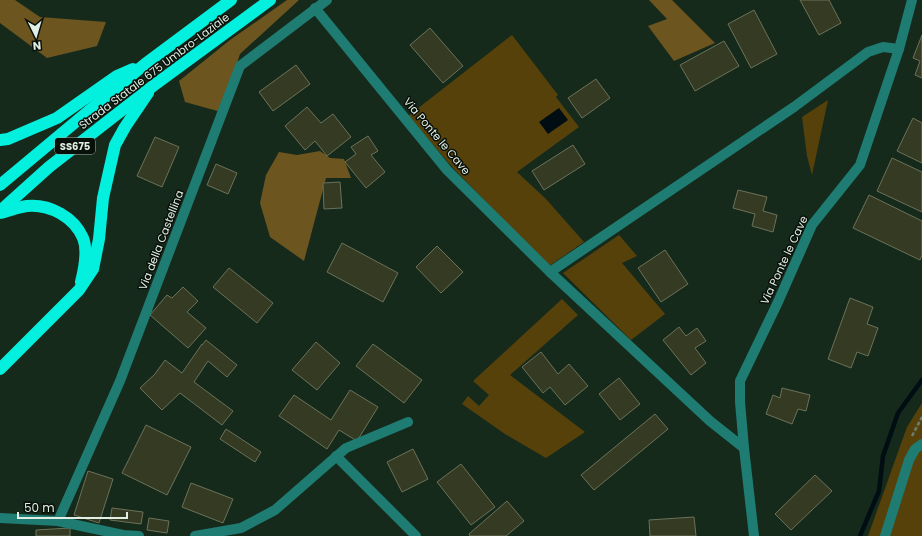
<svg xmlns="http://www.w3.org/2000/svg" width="922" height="536" font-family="Poppins,sans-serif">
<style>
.green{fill:#57410a}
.forest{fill:#6d551f}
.water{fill:#000d12}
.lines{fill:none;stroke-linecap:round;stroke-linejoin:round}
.stream{stroke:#000d12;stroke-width:4.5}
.building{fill:#353a23;stroke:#6c7259}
.path{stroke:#6c7d71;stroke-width:2.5;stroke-dasharray:4 2;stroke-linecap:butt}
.minor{stroke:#1e7c72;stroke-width:10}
.highway{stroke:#02f0dd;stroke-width:12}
.labels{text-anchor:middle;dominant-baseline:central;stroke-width:3;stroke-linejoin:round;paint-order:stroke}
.shield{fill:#08100a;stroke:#a0aba3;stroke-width:1}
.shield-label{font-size:10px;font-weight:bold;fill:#e1eee4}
.street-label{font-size:11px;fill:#e1eee4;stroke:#08100a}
</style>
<rect width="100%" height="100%" fill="#162a1c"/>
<g class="green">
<polygon points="512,35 558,95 556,97 579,127 517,172 546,199 584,242 549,266 453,168 408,116"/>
<polygon points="828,100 812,175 807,156 802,117"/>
<polygon points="619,235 637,256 622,263 665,314 631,340 563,273"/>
<polygon points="562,299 578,315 510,375 585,432 546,458 505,434 462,404 468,396 479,406 489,395 473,381"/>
<polygon points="922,403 922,536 868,536 907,427"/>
</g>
<g class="forest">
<polygon points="0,0 15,0 40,17 106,22 97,46 47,58 0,23"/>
<polygon points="287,0 299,0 240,54 221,112 185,102 179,81 230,40"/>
<polygon points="649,0 672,0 715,43 674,61 648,26 667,19"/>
<polygon points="320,151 330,158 344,159 351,178 326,178 304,261 270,237 260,203 266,175 279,152 297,155"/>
</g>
<polygon class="water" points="559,108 568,120 548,134 539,122"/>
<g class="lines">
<polyline class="stream" points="860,536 879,491 883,456 898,413 922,380"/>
</g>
<g class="building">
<polygon points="800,0 829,0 841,23 819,35"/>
<polygon points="754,10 777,54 751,68 728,24"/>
<polygon points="430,28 463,66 443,83 410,45"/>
<polygon points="922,35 922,78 915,75 920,61 913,58"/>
<polygon points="724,41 739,66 695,91 680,65"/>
<polygon points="296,65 310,84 273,111 259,92"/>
<polygon points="596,79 610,98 582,118 568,98"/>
<polygon points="307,107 321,123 333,114 351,137 327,156 315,141 305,150 285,126"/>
<polygon points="913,118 922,123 922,163 897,151"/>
<polygon points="368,136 378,151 371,155 385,172 366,188 345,162 356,154 351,147"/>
<polygon points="155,137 179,147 162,187 137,176"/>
<polygon points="573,145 585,164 544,190 532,171"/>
<polygon points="892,158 922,172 922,212 877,191"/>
<polygon points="216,164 237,173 228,194 207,185"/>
<polygon points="340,182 342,208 324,209 323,183"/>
<polygon points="738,190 767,197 763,211 777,215 773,232 752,226 755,214 733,208"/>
<polygon points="869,195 922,221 922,255 920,260 853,228"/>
<polygon points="342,243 398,273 383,302 327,272"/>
<polygon points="437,246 463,272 441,293 416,267"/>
<polygon points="665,250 688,284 661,302 638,268"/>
<polygon points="229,268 273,303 257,323 213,287"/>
<polygon points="183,287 198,301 187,312 206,328 188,348 150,315 167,295 172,298"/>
<polygon points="850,298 873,307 867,324 878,328 868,356 857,352 851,368 828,359"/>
<polygon points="679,327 686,336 697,328 706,341 695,348 706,363 691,375 663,340"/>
<polygon points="206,340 237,365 227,377 208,361 194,382 233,411 222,425 180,393 162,410 140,388 155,374 165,360 182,373 202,344 202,345"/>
<polygon points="316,342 340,363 317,390 292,370"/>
<polygon points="373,344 422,380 404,403 356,366"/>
<polygon points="541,352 558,374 569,364 588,386 565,405 550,387 543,393 522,367"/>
<polygon points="619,378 640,404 620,420 599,394"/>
<polygon points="782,388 810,395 806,411 798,409 792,424 766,414 773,395 780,398"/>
<polygon points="350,390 378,407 357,441 339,430 327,449 279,416 294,395 331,420"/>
<polygon points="655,414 668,429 594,490 581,475"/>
<polygon points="146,425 191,447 167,495 122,473"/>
<polygon points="226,429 261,452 255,462 220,439"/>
<polygon points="413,449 428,479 402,492 387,462"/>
<polygon points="461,464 495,507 471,525 437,482"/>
<polygon points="88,471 113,479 99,523 74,515"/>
<polygon points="815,475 832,491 791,530 775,514"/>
<polygon points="191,483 233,499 223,523 182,507"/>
<polygon points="507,501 524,521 506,536 470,536 469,534"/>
<polygon points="112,508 143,512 141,524 110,520"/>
<polygon points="694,517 696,536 650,536 649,520"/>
<polygon points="149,518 169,521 167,533 147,530"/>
<polygon points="70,528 70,536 36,536 36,530"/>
</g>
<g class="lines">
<polyline class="path" points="912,436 922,417"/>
<g class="minor">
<polyline points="315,8 447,170 550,272 710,421 744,448"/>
<polyline points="550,272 794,107 868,52 883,47 899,49"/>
<polyline points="336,456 416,536"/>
<polyline points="0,518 58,521 123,535 139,536"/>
<polyline points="58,521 120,381 240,66 327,0"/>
<polyline points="195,536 241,528 275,510 346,448 408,422"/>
<polyline points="754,536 744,448 740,402 740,381 778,302 812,225 860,165 899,49 912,0"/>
<polyline points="885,536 909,460 915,449 922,444"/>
</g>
<g class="highway">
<polyline points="0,140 8,139 57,118 117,76 133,69"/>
<polyline points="0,185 145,64 231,0"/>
<polyline points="0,211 49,167 153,86 270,0"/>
<path d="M0,213c9,-2 18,-6 27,-7 23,-2 47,11 56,32 5,12 1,32 -2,44"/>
<polyline points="0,369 79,290 93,269 99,239 103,198 115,145 125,127 148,93"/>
</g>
</g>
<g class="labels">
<rect class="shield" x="55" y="138" width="40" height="16" rx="3"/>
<g class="shield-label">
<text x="75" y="146">SS675</text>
</g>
<g class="street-label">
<text transform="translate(154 71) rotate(-37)">Strada Statale 675 Umbro-Laziale</text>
<text transform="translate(437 136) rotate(50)">Via Ponte le Cave</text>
<text transform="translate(161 240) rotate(-69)">Via della Castellina</text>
<text transform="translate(784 260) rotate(-65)">Via Ponte le Cave</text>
</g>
</g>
<g transform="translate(36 36) rotate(175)" stroke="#08100a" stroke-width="3" paint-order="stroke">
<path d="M0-3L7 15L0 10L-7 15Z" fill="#e1eee4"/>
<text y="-6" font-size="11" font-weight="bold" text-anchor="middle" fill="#e1eee4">N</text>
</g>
<path d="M18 512v6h109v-6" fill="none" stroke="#e1eee4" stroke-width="2"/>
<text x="24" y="512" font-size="12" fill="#e1eee4" stroke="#08100a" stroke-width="3" paint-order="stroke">50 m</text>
</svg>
